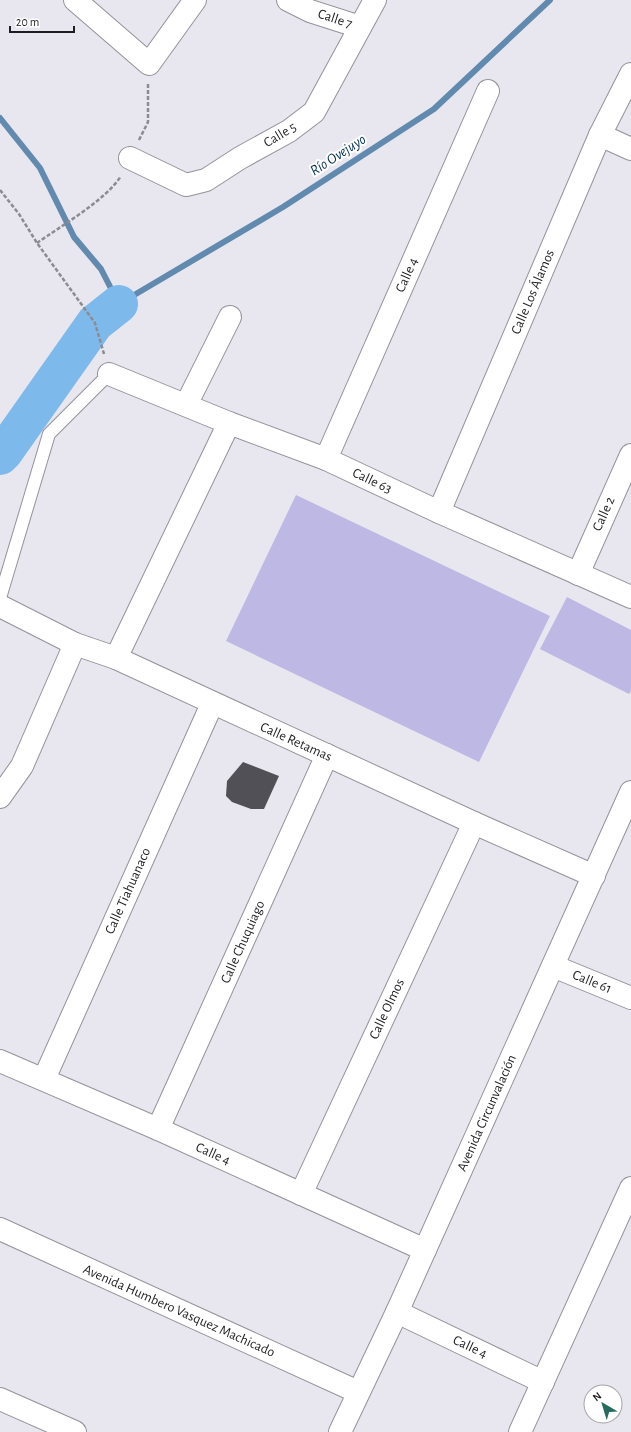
<svg xmlns="http://www.w3.org/2000/svg" width="631" height="1432" font-family="'Alegreya Sans',sans-serif">
<style>
.green{fill:#bdb8e4}
.lines{fill:none;stroke-linecap:round;stroke-linejoin:round}
.stream{stroke:#618aae;stroke-width:6}
.river{stroke:#7eb9eb;stroke-width:38}
.building{fill:#515057}
.lane-casing{stroke:#93939a;stroke-width:14}
.street-casing{stroke:#93939a;stroke-width:24}
.path{stroke:#8b8b90;stroke-width:2.5;stroke-dasharray:4 2;stroke-linecap:butt}
.lane{stroke:#fff;stroke-width:12}
.street{stroke:#fff;stroke-width:22}
.labels{text-anchor:middle;dominant-baseline:central;stroke-width:4;stroke-linejoin:round;paint-order:stroke}
.street-label{font-size:14px;fill:#1e1e21;stroke:#fff}
.water-label{font-size:15px;font-style:italic;fill:#023151;stroke:#fff}
</style>
<rect width="100%" height="100%" fill="#e8e7ef"/>
<g class="green">
<polygon points="296,495 550,616 479,762 226,641"/>
<polygon points="567,597 631,630 631,691 629,694 540,649"/>
</g>
<g class="lines">
<polyline class="stream" points="0,118 40,168 74,237 101,269 119,304 283,207 434,109 550,0"/>
<polyline class="river" points="0,456 4,452 95,323 119,304"/>
</g>
<polygon class="building" points="243,762 279,776 264,809 251,809 232,802 226,796 227,781"/>
<g class="lines">
<g class="lane-casing">
<polyline id="lane" points="0,598 49,434 109,374"/>
</g>
<g class="street-casing">
<g id="street">
<polyline points="75,0 149,64 195,0"/>
<polyline points="288,0 310,11 360,27"/>
<polyline points="600,135 631,149"/>
<polyline points="130,158 186,185 206,180 240,158 289,131 314,112 375,0"/>
<polyline points="109,374 229,423 326,459 439,512 631,597"/>
<polyline points="186,405 230,317"/>
<polyline points="326,459 488,91"/>
<polyline points="439,512 600,135 631,74"/>
<polyline points="578,574 631,455"/>
<polyline points="0,606 75,644 116,658 474,823 594,876"/>
<polyline points="116,658 229,423"/>
<polyline points="0,797 22,766 75,644"/>
<polyline points="553,966 631,998"/>
<polyline points="0,1061 158,1129 425,1250"/>
<polyline points="44,1079 212,704"/>
<polyline points="158,1129 327,755"/>
<polyline points="301,1194 474,823"/>
<polyline points="0,1229 358,1392"/>
<polyline points="397,1312 543,1382"/>
<polyline points="0,1399 75,1432"/>
<polyline points="340,1432 397,1312 631,792"/>
<polyline points="520,1432 631,1188"/>
</g>
</g>
<g class="path">
<polyline points="139,140 148,122 148,84"/>
<polyline points="0,190 19,214 37,243 95,323 104,354"/>
<path d="M37,243c24,-17 69,-43 84,-67"/>
</g>
<use href="#lane" class="lane"/>
<use href="#street" class="street"/>
</g>
<g class="labels">
<g class="street-label">
<text transform="translate(335 19) rotate(18)">Calle 7</text>
<text transform="translate(280 135) rotate(-31)">Calle 5</text>
<text transform="translate(407 275) rotate(-66)">Calle 4</text>
<text transform="translate(533 292) rotate(-67)">Calle Los Álamos</text>
<text transform="translate(372 481) rotate(25)">Calle 63</text>
<text transform="translate(604 514) rotate(-66)">Calle 2</text>
<text transform="translate(296 742) rotate(24)">Calle Retamas</text>
<text transform="translate(128 891) rotate(-66)">Calle Tiahuanaco</text>
<text transform="translate(243 942) rotate(-66)">Calle Chuquiago</text>
<text transform="translate(592 982) rotate(22)">Calle 61</text>
<text transform="translate(387 1009) rotate(-65)">Calle Olmos</text>
<text transform="translate(487 1113) rotate(-66)">Avenida Circunvalación</text>
<text transform="translate(213 1154) rotate(24)">Calle 4</text>
<text transform="translate(179 1311) rotate(24)">Avenida Humbero Vasquez Machicado</text>
<text transform="translate(470 1347) rotate(25)">Calle 4</text>
</g>
<g class="water-label">
<text transform="translate(338 155) rotate(-33)">Río Ovejuyo</text>
</g>
</g>
<g transform="translate(603 1404) rotate(322)"><circle r="19" fill="#ffffff" stroke="#a5a5a6"/>
<path d="M0-3L7 15L0 10L-7 15Z" fill="#266b5f"/>
<text y="-6" font-size="11" font-weight="bold" text-anchor="middle" fill="#1e1e21">N</text>
</g>
<path d="M10 26v6h64v-6" fill="none" stroke="#1e1e21" stroke-width="2"/>
<text x="16" y="26" font-size="12" fill="#1e1e21" stroke="#ffffff" stroke-width="3" paint-order="stroke">20 m</text>
</svg>
